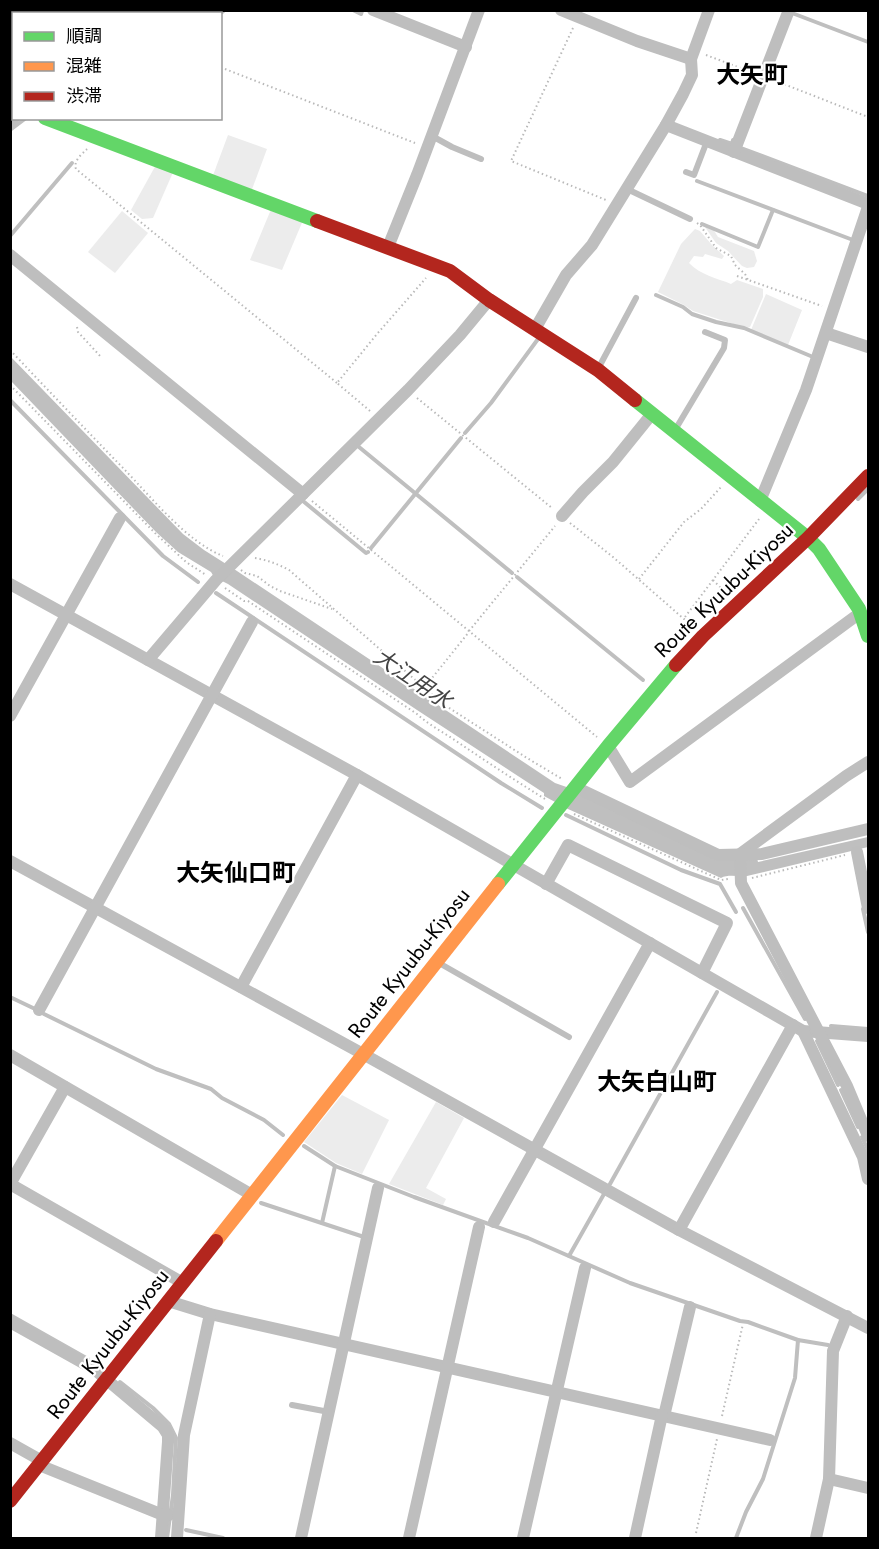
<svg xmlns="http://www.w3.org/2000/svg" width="879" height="1549" font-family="Jost,'Noto Sans JP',sans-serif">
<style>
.green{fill:#ececec}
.water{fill:#bfbfbf}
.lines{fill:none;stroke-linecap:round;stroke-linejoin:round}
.stream{stroke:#bfbfbf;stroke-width:4}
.path{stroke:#b9b9b9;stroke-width:2;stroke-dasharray:1.5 3;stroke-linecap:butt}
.lane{stroke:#bebebe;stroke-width:6}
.street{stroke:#bebebe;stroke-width:12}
.fast{stroke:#63d668;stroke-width:14}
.slow{stroke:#ff974d;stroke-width:14}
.jam{stroke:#b3261e;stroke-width:14}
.labels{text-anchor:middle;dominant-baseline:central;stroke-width:4.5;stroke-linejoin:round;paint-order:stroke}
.street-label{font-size:21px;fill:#000;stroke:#fff}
.water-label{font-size:22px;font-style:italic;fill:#444;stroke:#fff}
.quarter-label{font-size:24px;font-weight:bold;fill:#000;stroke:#fff}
</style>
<rect width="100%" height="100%" fill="#fff"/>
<g class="green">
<polygon points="228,135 267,149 251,192 212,178"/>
<polygon points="157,163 174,170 153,218 142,219 131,210"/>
<polygon points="272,207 304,218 282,270 250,260"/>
<polygon points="122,211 148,233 115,273 88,252"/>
<polygon points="705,227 713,229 718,237 754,251 757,261 754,267 747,268 742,266 728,251 716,243"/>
<path d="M695,229l5,2 12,14 12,11 -2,3 -17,-5 -2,3 -9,-1 -5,7c11,12 28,15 42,21l6,-4 26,9v8l-13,30 -4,1 -53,-17 -9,-6 -26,-13 23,-48z"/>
<polygon points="766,294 802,310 788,345 751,330"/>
<polygon points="342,1095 389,1120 362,1174 336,1163 304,1142"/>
<polygon points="436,1102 464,1118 426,1188 446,1199 443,1205 389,1184"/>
</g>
<path class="water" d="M10,356l173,178 21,16 30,19 321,214 26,9 136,66h40l1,4 110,-25v10l-121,29c-8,1 -19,-2 -26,2l-153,-69 -24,-13v-3l-127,-83 -189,-126 -14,-7 -3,-5 -33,-20 -22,-20 -145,-151z"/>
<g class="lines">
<g class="stream">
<polyline points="353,10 361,14 362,11"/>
<polyline points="792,13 868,42"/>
<polyline points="166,14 170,10"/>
<polyline points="10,130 26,118"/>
<polyline points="720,140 732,144 733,140"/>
<polyline points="741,148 868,196"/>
<polyline points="697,181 853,240"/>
<polyline points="702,224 758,247 773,210"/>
<polyline points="10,236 72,163"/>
<polyline points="656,295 683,307 692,314 716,322 744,328 813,357"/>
<polyline points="10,400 163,556 198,582"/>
<polyline points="465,433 491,403 538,339"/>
<polyline points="359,447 512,573"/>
<polyline points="858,499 868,489"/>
<polyline points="303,501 366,553 368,552"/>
<polyline points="371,548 461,438"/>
<polyline points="517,577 643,680"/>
<polyline points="216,593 501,783 542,808"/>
<polyline points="566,815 681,870 720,884 736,912"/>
<polyline points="743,908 805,1019"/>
<polyline points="863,909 868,932"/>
<polyline points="10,997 33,1008"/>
<polyline points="44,1014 156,1069 211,1089 222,1098 264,1120 283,1135"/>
<polyline points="831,1026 868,1029"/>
<polyline points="817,1041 838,1085"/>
<polyline points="841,1090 858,1127"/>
<polyline points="862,1137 868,1150"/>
<polyline points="304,1146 335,1166 414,1197 528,1238 630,1283 740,1321 748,1322 798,1340"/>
<polyline points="610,1184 717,992"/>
<polyline points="261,1203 364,1237 363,1238"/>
<polyline points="322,1223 335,1166"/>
<polyline points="569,1256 604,1194"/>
<polyline points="10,1315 88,1359"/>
<polyline points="120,1382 153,1408 169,1424 176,1438 173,1495 167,1538"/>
<polyline points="186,1530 223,1538"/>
<polyline points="736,1538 746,1512 763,1479 795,1378 798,1340 828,1345"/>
</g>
<g class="path">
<polyline points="573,28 511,161 606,200"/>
<polyline points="706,55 751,72"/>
<polyline points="225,69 415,143"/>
<polyline points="776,81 868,117"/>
<path d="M87,149c-5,5 -14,12 -11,20l261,214"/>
<polyline points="697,223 700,225 716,248 731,256 735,265 745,274 748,280"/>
<polyline points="737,276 822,306"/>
<polyline points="77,327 78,332 101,357"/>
<path d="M10,350c38,40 76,80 114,119 27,28 63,73 99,87"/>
<polyline points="10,385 155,533 186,562 206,575"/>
<polyline points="417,398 552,508"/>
<polyline points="370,411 337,383 377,334 426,278"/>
<polyline points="312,501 597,737"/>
<polyline points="570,523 613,557 692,626"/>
<path d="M255,558c12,2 23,6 34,12l154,134 84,54 35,21"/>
<polyline points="241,570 245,573 257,576 270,586 280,591 332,609"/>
<polyline points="639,579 684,522 701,509 721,487"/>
<polyline points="713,580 726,593"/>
<path d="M225,588l19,13h4l169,113c13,12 28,19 42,29 28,19 57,38 86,56"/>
<polyline points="685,617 759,519"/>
<polyline points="469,631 555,526"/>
<polyline points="424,688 469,632"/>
<polyline points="574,814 721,880 728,879"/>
<polyline points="752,878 845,855"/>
<polyline points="722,1416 743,1324"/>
<polyline points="696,1533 717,1439"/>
</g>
<g class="lane">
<polyline points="79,10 86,14"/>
<polyline points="221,10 222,11"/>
<polyline points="99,14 156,11"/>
<polyline points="432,136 452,147 481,159"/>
<polyline points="686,172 694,175 707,141"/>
<polyline points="627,189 690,219"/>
<polyline points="599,367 636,298"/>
<polyline points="675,430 724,348 725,340 705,332"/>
<polyline points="439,963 569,1037"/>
<polyline points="292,1405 329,1412"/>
</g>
<g class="street">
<polyline points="373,10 466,47"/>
<polyline points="561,10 637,41 691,59"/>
<polyline points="153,14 157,10"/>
<polyline points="10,121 14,118"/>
<polyline points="666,125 868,204"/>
<polyline points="734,152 789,10"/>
<polyline points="388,247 417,175 479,10"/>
<polyline points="10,255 303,494"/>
<polyline points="535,329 566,275 592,245 666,125 683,94 692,75 691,59 709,10"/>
<polyline points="826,333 868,347"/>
<polyline points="760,501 806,390 868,207"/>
<polyline points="562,516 583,492 613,462 651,415"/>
<polyline points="10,584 357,775 803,1031 868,1036"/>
<polyline points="148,660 216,580 408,390 460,335 489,300"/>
<polyline points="10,716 120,518"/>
<polyline points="608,746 630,782 860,613"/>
<polyline points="868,762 846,776 740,854 741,883 847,1086 868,1136"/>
<polyline points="575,787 718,855 762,854 868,829"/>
<polyline points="857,852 868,908"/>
<polyline points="10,861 363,1054 679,1230 868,1328"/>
<polyline points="546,884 568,845 727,923 702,973"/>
<polyline points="241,987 357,775"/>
<polyline points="39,1010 252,622"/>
<polyline points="803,1031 863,1157 868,1179"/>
<polyline points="10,1055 252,1195"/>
<polyline points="10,1184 183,1283"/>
<polyline points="10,1184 65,1087"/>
<polyline points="494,1222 650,943"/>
<polyline points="679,1230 793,1025"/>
<polyline points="168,1301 210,1314 770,1440"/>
<polyline points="10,1322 94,1369 163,1427 168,1435 168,1442 161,1538"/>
<polyline points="664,1416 690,1307"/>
<polyline points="10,1443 42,1461"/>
<polyline points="39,1465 163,1515 169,1515"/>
<polyline points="829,1479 868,1488"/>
<polyline points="177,1538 184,1435 210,1314"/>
<polyline points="301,1538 378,1188"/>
<polyline points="409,1538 479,1227"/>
<polyline points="523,1538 585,1268"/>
<polyline points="635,1538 662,1415"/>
<polyline points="816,1538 829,1479 833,1351 847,1316"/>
</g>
<g class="fast">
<polyline points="45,118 317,221"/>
<polyline points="635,400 808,538 819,549 859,609 868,636"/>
<polyline points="498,884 608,746 676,665"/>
</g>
<polyline class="slow" points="216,1241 498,884"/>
<g class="jam">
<polyline points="317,221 450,271 489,300 598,370 635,400"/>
<polyline points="676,665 703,636 808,538 868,476"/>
<polyline points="10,1501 216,1241"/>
</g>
</g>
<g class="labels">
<g class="street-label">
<text transform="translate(724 590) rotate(-44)">Route Kyuubu-Kiyosu</text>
<text transform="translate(409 963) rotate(-52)">Route Kyuubu-Kiyosu</text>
<text transform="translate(108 1344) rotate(-52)">Route Kyuubu-Kiyosu</text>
</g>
<g class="water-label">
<text transform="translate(413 678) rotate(34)">大江用水</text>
</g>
<g class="quarter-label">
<text x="752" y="74">大矢町</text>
<text x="236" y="872">大矢仙口町</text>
<text x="657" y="1081">大矢白山町</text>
</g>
</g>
<rect width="879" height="1549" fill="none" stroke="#000000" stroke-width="24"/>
<rect x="12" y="12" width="210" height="108" fill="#ffffff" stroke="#999999" stroke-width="1.5"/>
<rect x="24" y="32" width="30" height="9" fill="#63d668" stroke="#999999" stroke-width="1.5"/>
<text x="66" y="42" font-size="18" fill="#000000">順調</text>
<rect x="24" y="62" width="30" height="9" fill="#ff974d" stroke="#999999" stroke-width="1.5"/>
<text x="66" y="72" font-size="18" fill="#000000">混雑</text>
<rect x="24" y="92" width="30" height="9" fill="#b3261e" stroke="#999999" stroke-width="1.5"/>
<text x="66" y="102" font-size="18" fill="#000000">渋滞</text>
</svg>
